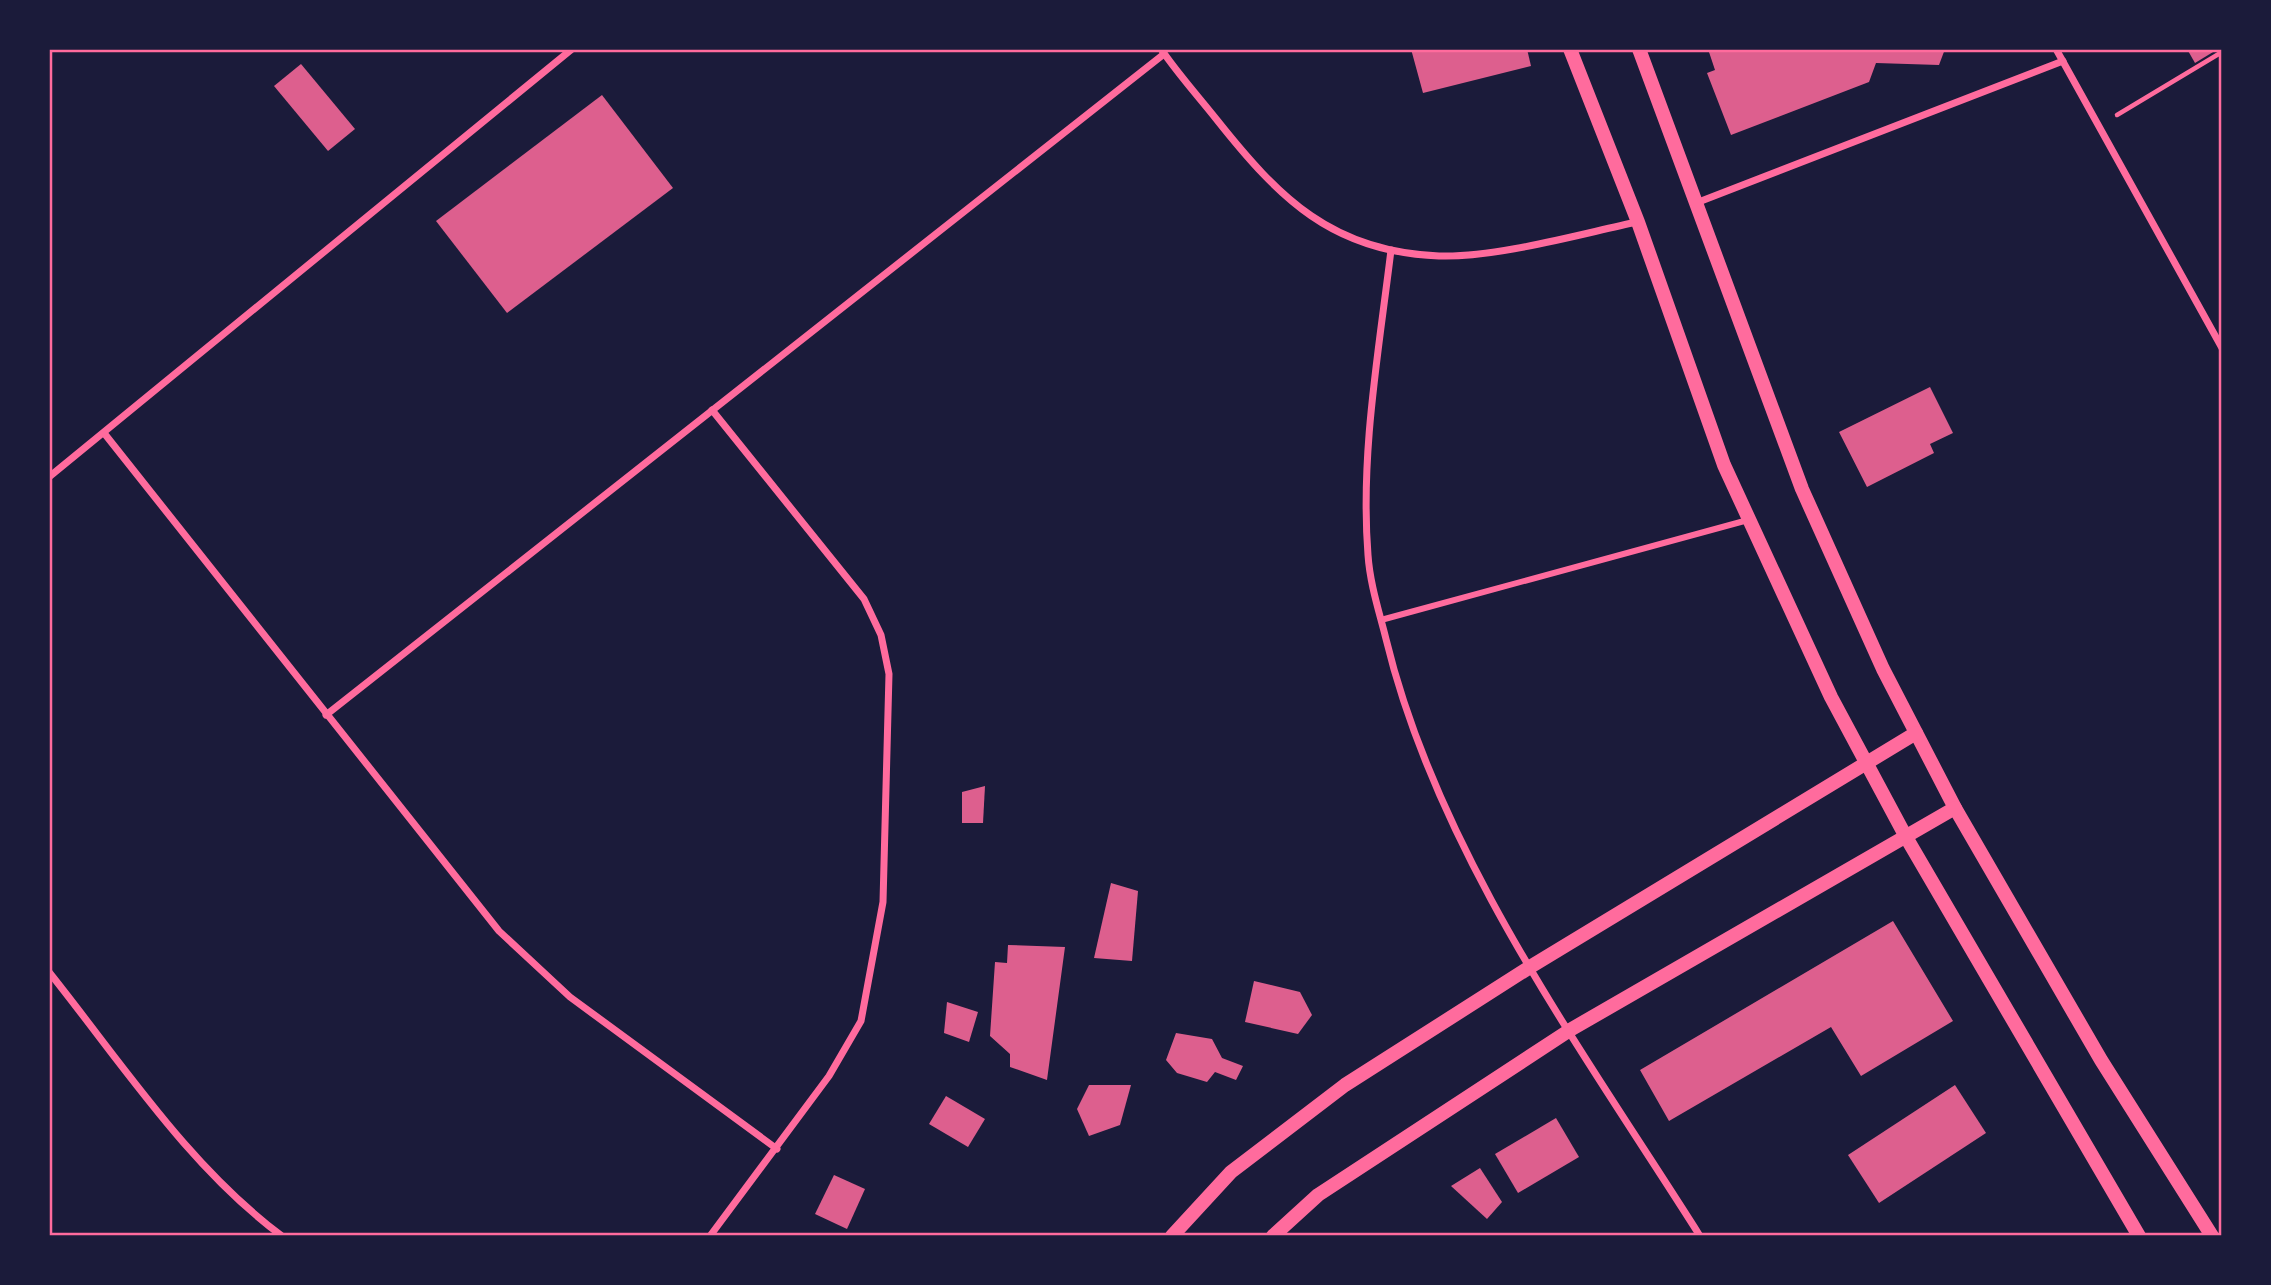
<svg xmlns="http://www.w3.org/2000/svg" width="2271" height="1285" font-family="Cabin,sans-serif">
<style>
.building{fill:#dd5f8e}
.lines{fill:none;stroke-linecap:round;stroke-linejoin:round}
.path{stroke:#ff6b9d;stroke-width:4.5}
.pedestrian{stroke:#ff6b9d;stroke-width:6}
.minor{stroke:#ff6b9d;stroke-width:7}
.secondary{stroke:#ff6b9d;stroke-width:14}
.neatline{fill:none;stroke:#ff6b9d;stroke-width:2.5}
</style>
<rect width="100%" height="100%" fill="#1b1b3a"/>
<g class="building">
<polygon points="1411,49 1527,49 1531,66 1423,93"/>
<polygon points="1708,49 1945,49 1939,65 1876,63 1869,82 1731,135 1707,73 1715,70"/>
<polygon points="2187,49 2218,49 2195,63"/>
<polygon points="301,64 355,129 328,151 274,86"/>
<polygon points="602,95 673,188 507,313 436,221"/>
<polygon points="1930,387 1953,433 1930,444 1934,453 1867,487 1839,432"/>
<polygon points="985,786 983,823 962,823 962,792"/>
<polygon points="1111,883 1138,891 1132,961 1094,958"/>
<polygon points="1893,921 1953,1021 1861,1076 1831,1027 1669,1121 1640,1070"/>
<polygon points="1008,945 1065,947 1047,1080 1010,1067 1010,1054 990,1036 995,962 1007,963"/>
<polygon points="1254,981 1300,992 1312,1015 1298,1034 1245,1022"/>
<polygon points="947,1002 978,1012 969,1042 944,1033"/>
<polygon points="1176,1033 1212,1039 1222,1058 1243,1066 1236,1080 1215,1072 1207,1082 1177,1073 1166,1060"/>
<polygon points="1089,1085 1131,1085 1120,1125 1089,1136 1077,1109"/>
<polygon points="1955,1085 1986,1133 1879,1203 1848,1155"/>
<polygon points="946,1096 985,1119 968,1147 929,1124"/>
<polygon points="1556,1118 1579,1157 1518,1193 1495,1154"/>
<polygon points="1480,1168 1502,1202 1487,1219 1451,1186"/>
<polygon points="834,1175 865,1189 847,1229 815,1214"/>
</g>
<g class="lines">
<polyline class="path" points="2117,115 2222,52"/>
<polyline class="pedestrian" points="1381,620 1748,520"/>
<g class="minor">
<path d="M1161,49c17,25 37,47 56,71 62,78 115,132 222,136 57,2 141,-22 198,-34"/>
<polyline points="2056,49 2222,348"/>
<polyline points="1696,203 2063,61"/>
<path d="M1391,250c-12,100 -31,204 -23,305 2,29 11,56 18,84 52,215 197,412 314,597"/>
<polyline points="104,433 499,931 570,997 777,1149"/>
<polyline points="49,477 572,49"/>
<polyline points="326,715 1164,54"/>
<path d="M49,972c72,90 140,195 233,264"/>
<polyline points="710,1236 829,1076 861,1021 883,902 889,674 881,635 864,599 712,410"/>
</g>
<g class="secondary">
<polyline points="1570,49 1638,222 1724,465 1831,697 1906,837 2139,1236"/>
<polyline points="1639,49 1802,489 1883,669 1955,808 2101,1060 2212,1236"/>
<polyline points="1172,1236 1231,1172 1345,1085 1530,967 1916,733"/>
<polyline points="1273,1236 1318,1195 1570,1030 1955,808"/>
</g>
</g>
<rect width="2271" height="1285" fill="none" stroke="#1b1b3a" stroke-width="102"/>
<rect x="51" y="51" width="2169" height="1183" class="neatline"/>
</svg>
